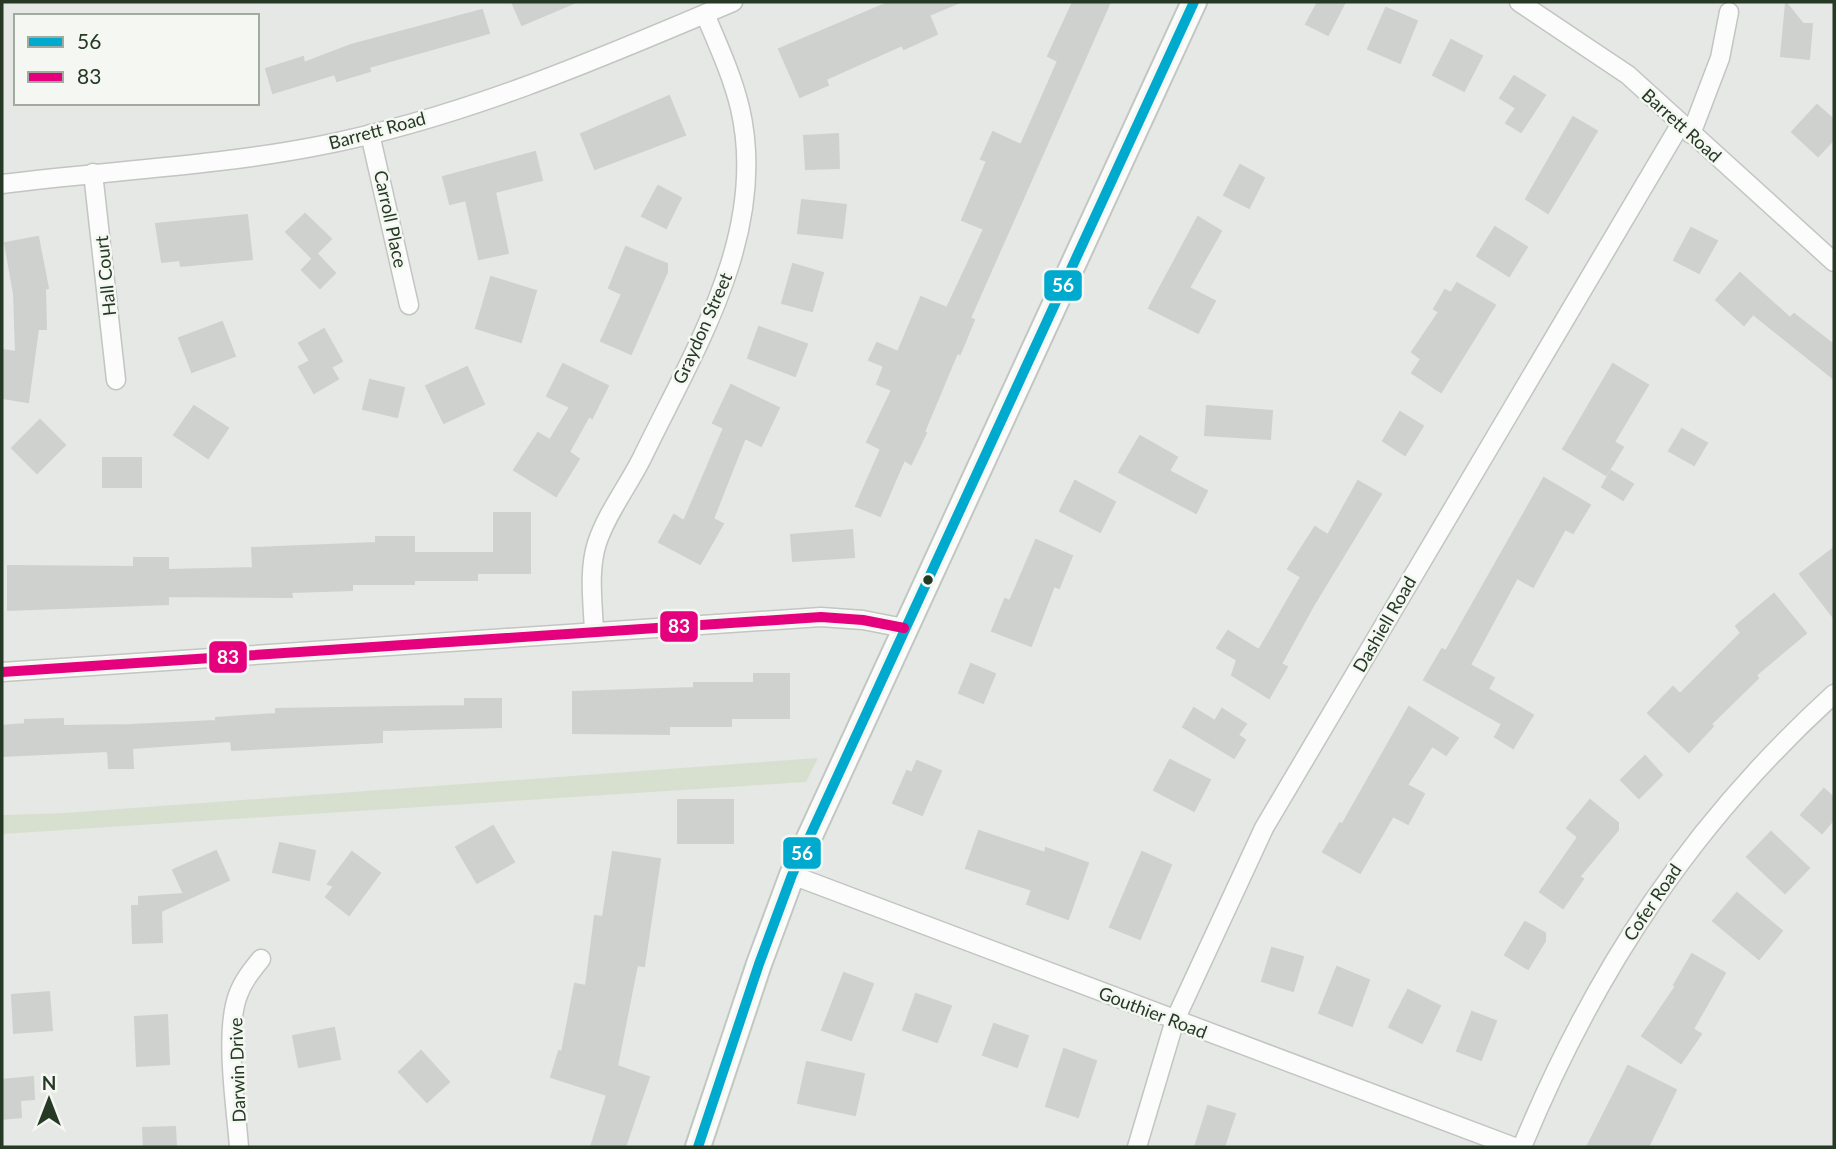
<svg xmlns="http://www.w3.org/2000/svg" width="1836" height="1149" font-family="Lato,sans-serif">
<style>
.green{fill:#d7e0cf}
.building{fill:#ced1cd;stroke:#ced1cd;stroke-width:2}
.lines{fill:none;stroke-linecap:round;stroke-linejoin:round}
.street-casing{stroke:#c2c5c1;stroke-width:21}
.secondary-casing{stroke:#c2c7c1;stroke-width:28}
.street{stroke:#fbfcfb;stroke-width:18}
.secondary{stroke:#fbfcfb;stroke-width:24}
.bus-1-casing{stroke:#f4f7f2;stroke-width:16}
.bus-2-casing{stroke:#f4f7f2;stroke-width:16}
.bus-1{stroke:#00a9ce;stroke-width:10}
.bus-2{stroke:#e5007d;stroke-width:10}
.bus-dot{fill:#253924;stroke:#f4f7f2;stroke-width:2.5}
.labels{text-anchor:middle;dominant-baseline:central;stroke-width:5;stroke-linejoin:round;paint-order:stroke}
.street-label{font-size:18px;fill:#253924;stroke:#f4f7f2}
.line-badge{stroke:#f4f7f2;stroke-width:2.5}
.badge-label{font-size:19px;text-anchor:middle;font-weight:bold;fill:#fff}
</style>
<rect width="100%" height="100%" fill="#e5e8e4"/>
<polygon class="green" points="818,758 806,782 2,834 2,815 65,813"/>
<g class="building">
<polygon points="512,2 576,2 522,25"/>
<polygon points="890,2 960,2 929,15 937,34 904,49 902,45 826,79 828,85 800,97 779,49"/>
<polygon points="1073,2 1110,2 970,318 974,320 960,354 957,353 924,432 926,433 911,464 904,460 880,516 856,506 881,449 867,442 892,390 877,384 884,366 869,360 877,343 898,352 921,297 947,308 984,229 962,220 987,161 981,159 993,132 1021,145 1058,61 1048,56"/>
<polygon points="1318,2 1345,2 1328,35 1306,24"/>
<polygon points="1786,3 1803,24 1812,24 1809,59 1781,56"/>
<polygon points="1386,8 1417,21 1400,63 1368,49"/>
<polygon points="482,10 489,33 369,67 370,71 337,81 335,74 273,93 266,69 303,57 304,63 351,45"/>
<polygon points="1451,40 1482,56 1464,91 1433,75"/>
<polygon points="1514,76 1545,95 1521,132 1506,123 1516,108 1500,98"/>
<polygon points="669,96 685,135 595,169 581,134"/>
<polygon points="1817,105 1834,120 1834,139 1818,156 1792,132"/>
<polygon points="1573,117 1597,131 1548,213 1526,199"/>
<polygon points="838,134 839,168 806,169 804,136"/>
<polygon points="535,152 542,180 495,192 508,253 479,259 466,200 450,204 443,177"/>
<polygon points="1240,165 1264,178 1249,208 1224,195"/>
<polygon points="658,186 681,198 666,228 642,216"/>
<polygon points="802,200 846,205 842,238 798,233"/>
<polygon points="305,214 331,239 312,258 286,232"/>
<polygon points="247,215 252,259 181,266 180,260 162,262 156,224"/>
<polygon points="1198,217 1221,231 1189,288 1215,301 1198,333 1149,308"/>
<polygon points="1495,227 1527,247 1509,276 1477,256"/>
<polygon points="1691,228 1717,241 1699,273 1674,260"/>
<polygon points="38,237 48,288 45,289 46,329 38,329 28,402 2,398 2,350 16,352 14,294 5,243"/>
<polygon points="626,247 667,264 667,272 631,354 601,341 622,294 609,288"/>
<polygon points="317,254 335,273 320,288 302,270"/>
<polygon points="793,264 823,273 812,311 782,303"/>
<polygon points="1740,273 1790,318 1794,314 1834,345 1834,379 1753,314 1744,325 1716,300"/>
<polygon points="491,277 536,291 521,342 476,328"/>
<polygon points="1457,283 1495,305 1441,392 1412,373 1421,359 1412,352 1439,312 1434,309 1445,290 1451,293"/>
<polygon points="222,322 235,356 192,372 179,338"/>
<polygon points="759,327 807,344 795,376 748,358"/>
<polygon points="324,329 342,361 331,367 338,379 314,393 299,367 310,361 299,343"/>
<polygon points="563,364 608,386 592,418 589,416 569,452 579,459 556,496 514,470 538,433 550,440 570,407 547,396"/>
<polygon points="1613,364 1648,385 1614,442 1623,447 1606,475 1563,449"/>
<polygon points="467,367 484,404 444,423 426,386"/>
<polygon points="370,380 404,388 397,417 363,409"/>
<polygon points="731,385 779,408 761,446 745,438 713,519 723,524 700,564 659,542 674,515 684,521 724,428 713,423"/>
<polygon points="194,406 228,428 208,458 174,435"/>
<polygon points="1207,406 1272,411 1270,439 1205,435"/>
<polygon points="1400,412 1423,426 1405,455 1383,441"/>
<polygon points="40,420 65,445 37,473 12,448"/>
<polygon points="1682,429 1707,443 1694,465 1669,451"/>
<polygon points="1140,436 1177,457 1169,471 1207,491 1196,513 1119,472"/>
<rect x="103" y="458" width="38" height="29"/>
<polygon points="1611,471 1633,484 1623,500 1602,487"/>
<polygon points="1544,478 1590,505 1573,533 1565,529 1533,587 1517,578 1470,665 1494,678 1488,689 1533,715 1513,748 1495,737 1502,724 1424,680 1442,649 1446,651"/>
<polygon points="1075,481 1115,502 1100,532 1060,511"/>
<polygon points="1358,481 1381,494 1313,606 1281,664 1287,667 1269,698 1232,675 1237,660 1217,648 1228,631 1259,650 1301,577 1288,569 1315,527 1328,535"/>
<polygon points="494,513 530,513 530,573 477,573 477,580 414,580 414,584 352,584 352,590 291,592 292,597 168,596 168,604 8,610 8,566 134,567 134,558 168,558 168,570 253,568 252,548 376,543 376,537 414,537 414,553 494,553"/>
<polygon points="852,530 854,557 793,561 791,535"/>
<polygon points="1036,540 1072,556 1059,588 1054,586 1031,646 992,631 1005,599 1010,601"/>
<polygon points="1834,548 1834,618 1800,574"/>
<polygon points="1774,594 1806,633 1756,675 1758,678 1711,724 1713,726 1689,752 1648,713 1673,687 1680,694 1741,633 1736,626"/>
<polygon points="971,664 995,674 983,703 959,693"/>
<polygon points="754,674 789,674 789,718 731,718 731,726 669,726 669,734 573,733 573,692 694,688 694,683 754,683"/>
<polygon points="465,699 501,699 501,727 382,730 382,742 232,750 231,741 132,748 133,768 109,768 108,751 2,756 2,726 25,724 25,720 63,719 63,726 131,725 216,721 216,718 276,714 276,709 465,706"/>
<polygon points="1409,707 1458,738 1446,755 1432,746 1407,785 1424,794 1408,824 1393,816 1360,873 1323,852 1340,823 1342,825"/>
<polygon points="1194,708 1215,721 1222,709 1246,724 1238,735 1245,740 1234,758 1183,727"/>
<polygon points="1645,756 1662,775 1639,798 1621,780"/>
<polygon points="1170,760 1210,780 1194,811 1154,790"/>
<polygon points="917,761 941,771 922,815 893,803 907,771 912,773"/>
<polygon points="1824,789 1834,798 1834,819 1822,833 1801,815"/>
<rect x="678" y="800" width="55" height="43"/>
<polygon points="1590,800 1618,823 1618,830 1579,877 1583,879 1563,908 1540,892 1578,837 1567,828"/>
<polygon points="493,826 514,862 477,883 456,847"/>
<polygon points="979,831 1045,853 1046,848 1088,863 1068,919 1027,904 1032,890 966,868"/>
<polygon points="1771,832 1809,868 1785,893 1747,857"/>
<polygon points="280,843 315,851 309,880 273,872"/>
<polygon points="216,851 229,880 161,911 162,942 133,943 132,906 139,906 139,897 184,894 173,870"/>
<polygon points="352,852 380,873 349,915 326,897 334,886 328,884"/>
<polygon points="613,852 660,859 644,966 637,965 617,1066 649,1077 625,1147 591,1147 607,1095 551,1077 559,1051 562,1052 575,984 586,986 595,916 603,917"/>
<polygon points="1142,852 1171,865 1140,939 1110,927"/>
<polygon points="1737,893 1782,931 1759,959 1713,921"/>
<polygon points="1525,922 1545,933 1545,941 1528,969 1505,955"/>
<polygon points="1272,948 1303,957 1293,991 1262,981"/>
<polygon points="1692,954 1725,973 1693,1029 1701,1034 1681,1063 1642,1036 1676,986 1674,985"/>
<polygon points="1337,967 1369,980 1352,1026 1319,1013"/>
<polygon points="844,973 873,984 851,1040 822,1030"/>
<polygon points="1408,990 1440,1006 1422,1043 1389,1027"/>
<polygon points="49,992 52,1030 14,1033 12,995"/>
<polygon points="916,994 951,1006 937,1042 903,1030"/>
<polygon points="1472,1012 1496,1021 1481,1060 1457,1051"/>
<polygon points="167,1015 169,1064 137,1066 135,1017"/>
<polygon points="994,1024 1028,1036 1017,1067 983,1055"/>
<polygon points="334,1028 340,1059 299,1067 293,1036"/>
<polygon points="1064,1049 1096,1061 1078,1117 1046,1106"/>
<polygon points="421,1051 449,1082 427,1102 399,1072"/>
<polygon points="807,1062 864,1074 855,1115 798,1103"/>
<polygon points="1628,1066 1676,1090 1648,1147 1587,1147"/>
<polygon points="33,1077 34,1099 20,1100 21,1117 2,1119 2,1080"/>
<polygon points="1208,1106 1235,1114 1224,1147 1195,1147"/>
<polygon points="175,1127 176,1147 144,1147 143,1128"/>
</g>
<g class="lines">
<g class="street-casing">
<g id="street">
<polyline points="1519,2 1628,75 1834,262"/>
<polyline points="370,134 409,305"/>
<polyline points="1691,134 1720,58 1729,12"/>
<polyline points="93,173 116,380"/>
<path d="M2,184c103,-13 214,-18 316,-38 144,-28 281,-87 415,-144"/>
<path d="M594,632c-1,-29 -6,-61 3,-89 10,-30 31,-57 45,-85 52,-108 127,-225 98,-350 -8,-33 -22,-63 -35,-94"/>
<polyline points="2,672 821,617 863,620 904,628"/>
<polyline points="792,875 1514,1147"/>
<path d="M239,1147c-3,-40 -15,-115 -1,-152 5,-14 14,-25 23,-36"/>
<polyline points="1137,1147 1175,1020 1264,828 1680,125"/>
<path d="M1522,1147c73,-177 170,-324 312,-453"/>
</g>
</g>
<g class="secondary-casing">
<polyline id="secondary" points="698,1147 759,964 792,875 1194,2"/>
</g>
<use href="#street" class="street"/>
<use href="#secondary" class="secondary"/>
<g class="bus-1-casing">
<polyline id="bus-1" points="698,1147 759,964 792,875 1194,2"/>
</g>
<g class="bus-2-casing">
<polyline id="bus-2" points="2,672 821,617 863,620 904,628"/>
</g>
<use href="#bus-1" class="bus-1"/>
<use href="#bus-2" class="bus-2"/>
</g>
<circle class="bus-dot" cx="928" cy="580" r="6"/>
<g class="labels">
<g class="street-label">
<text transform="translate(1682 125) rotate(42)">Barrett Road</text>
<text transform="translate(377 130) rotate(-15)">Barrett Road</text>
<text transform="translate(391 219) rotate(78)">Carroll Place</text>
<text transform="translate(105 276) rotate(-96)">Hall Court</text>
<text transform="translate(702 328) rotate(-66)">Graydon Street</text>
<text transform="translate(1384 624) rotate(-60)">Dashiell Road</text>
<text transform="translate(1652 902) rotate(-56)">Cofer Road</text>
<text transform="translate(1153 1012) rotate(21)">Gouthier Road</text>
<text transform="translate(237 1070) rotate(-92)">Darwin Drive</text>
</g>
</g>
<g class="line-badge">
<rect x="1043" y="269" width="40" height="33" rx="7" fill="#00a9ce"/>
<rect x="659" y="610" width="40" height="33" rx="7" fill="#e5007d"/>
<rect x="208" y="640" width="40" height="34" rx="7" fill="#e5007d"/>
<rect x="782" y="836" width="40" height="34" rx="7" fill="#00a9ce"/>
</g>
<g class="badge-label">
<text x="1063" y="292">56</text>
<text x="679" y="633">83</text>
<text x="228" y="664">83</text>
<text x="802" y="860">56</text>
</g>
<rect width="1836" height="1149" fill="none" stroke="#253924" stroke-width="7"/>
<rect x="14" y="14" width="245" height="91" fill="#f4f7f2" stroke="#a1aba0" stroke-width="2"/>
<rect x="28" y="37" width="35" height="10" fill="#00a9ce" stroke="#a1aba0" stroke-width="2"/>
<text x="77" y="49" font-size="21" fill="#253924">56</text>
<rect x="28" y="72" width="35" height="10" fill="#e5007d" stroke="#a1aba0" stroke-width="2"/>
<text x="77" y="84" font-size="21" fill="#253924">83</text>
<g transform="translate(49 1100)" stroke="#f4f7f2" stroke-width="5" paint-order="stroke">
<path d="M0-5L12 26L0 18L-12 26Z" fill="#253924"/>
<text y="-10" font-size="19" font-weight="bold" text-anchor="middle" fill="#253924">N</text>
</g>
</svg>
